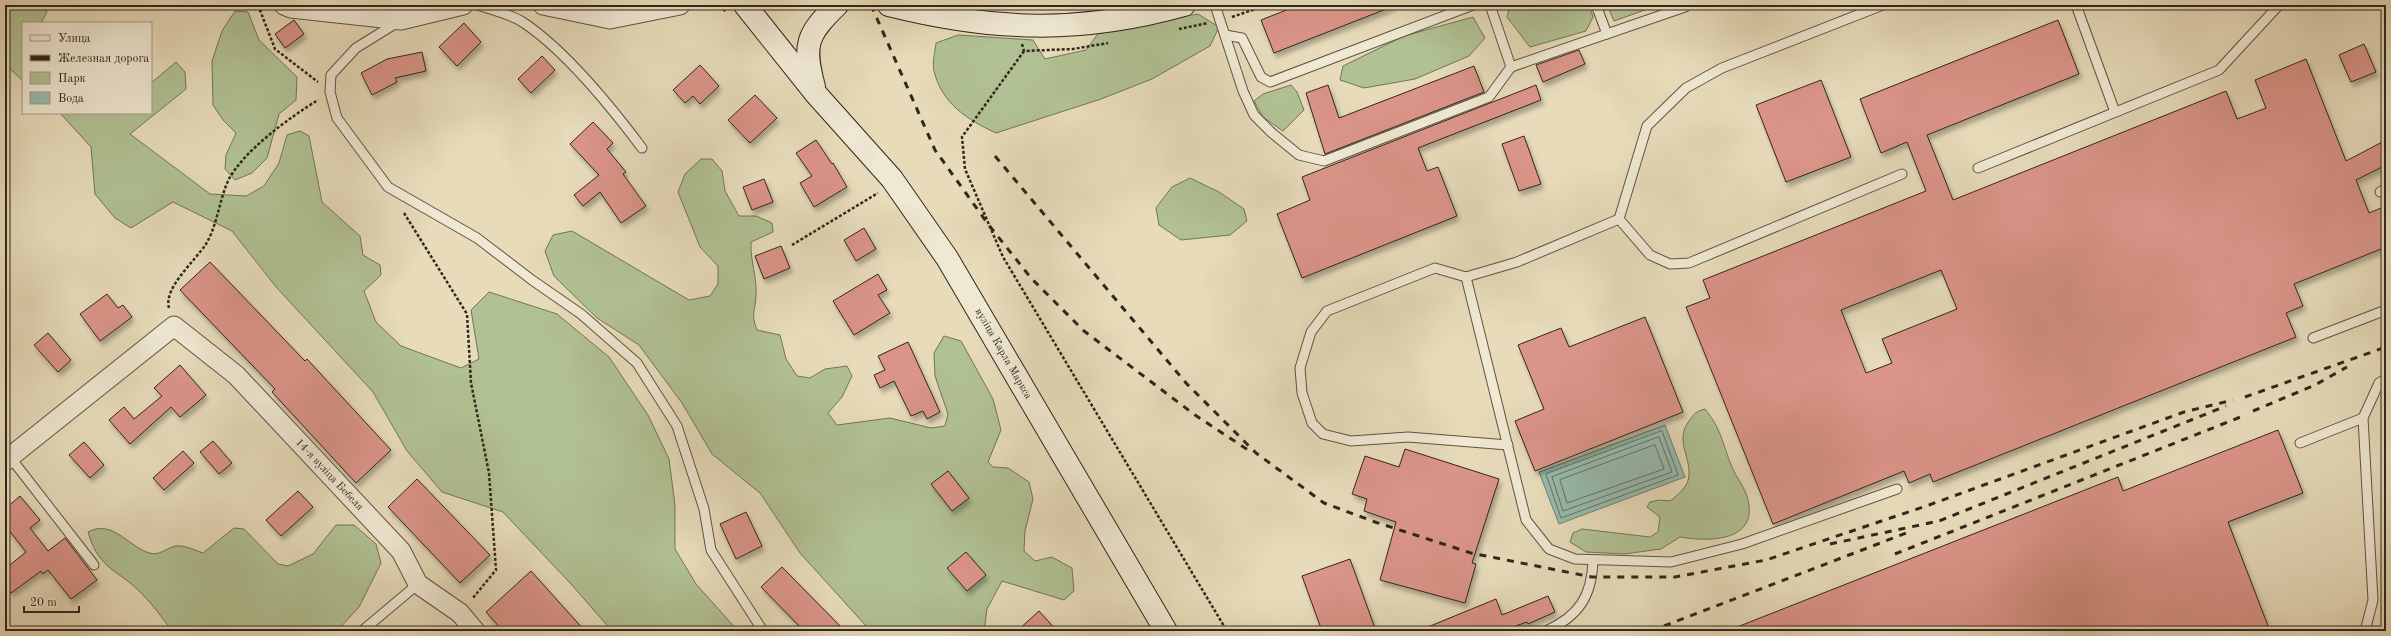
<svg xmlns="http://www.w3.org/2000/svg" width="2391" height="636" font-family="'Old Standard TT',serif">
<style>
.green{fill:#b1c193;stroke:#717458}
.water{fill:#97bbae;stroke:#6e7f74}
.lines{fill:none;stroke-linecap:round;stroke-linejoin:round}
.shore{stroke:#647065;stroke-width:1}
.building{fill:#da9488;stroke:#31261c;fill-rule:evenodd;filter:url(#shadow)}
.service-casing{stroke:#5e5344;stroke-width:11}
.minor-casing{stroke:#5e5344;stroke-width:21}
.secondary-casing{stroke:#31261c;stroke-width:24}
.path{stroke:#31261c;stroke-width:2.5;stroke-dasharray:3 2;stroke-linecap:butt}
.service{stroke:#efe8d2;stroke-width:9}
.minor{stroke:#efe8d2;stroke-width:19}
.secondary{stroke:#efe8d2;stroke-width:22}
.rail{stroke:#31261c;stroke-width:3;stroke-dasharray:7 7;stroke-linecap:butt}
.labels{text-anchor:middle;dominant-baseline:central;stroke-width:3;stroke-linejoin:round;paint-order:stroke}
.street-label{font-size:11px;fill:#31261c;stroke:#efe8d2}
</style>
<defs>
<filter id="shadow"><feDropShadow dx="2.5" dy="4.5" stdDeviation="2" flood-color="#0004"/></filter>
</defs>
<rect width="100%" height="100%" fill="#e7dbba"/>
<filter id="stains"><feTurbulence type="fractalNoise" baseFrequency=".005" numOctaves="4"/><feColorMatrix values="0 0 0 0 .2 0 0 0 0 .09 0 0 0 0 .02 0 0 0 .5 -.17"/></filter>
<radialGradient id="worn" r=".72"><stop offset=".6" stop-color="#630" stop-opacity="0"/><stop offset="1" stop-color="#630" stop-opacity=".3"/></radialGradient>
<g class="green">
<polygon points="5,5 43,5 47,12 41,23 23,23 23,81 5,64"/>
<polygon points="1510,5 1589,5 1593,17 1586,31 1530,47 1507,17"/>
<polygon points="1607,5 1659,5 1614,21"/>
<polygon points="235,11 248,12 259,40 297,77 296,100 279,114 267,158 252,173 235,180 225,169 226,155 236,133 223,120 213,105 212,61 222,31"/>
<path d="M1198,14l21,13 -9,19 -58,33 -51,20 -105,34c-28,-13 -54,-29 -62,-62 -2,-8 1,-19 2,-28l22,-8 75,5 12,19 41,-9 12,-16 35,-9z"/>
<polygon points="1473,17 1485,38 1469,56 1415,79 1364,88 1340,80 1343,66 1404,36"/>
<polygon points="176,62 185,72 186,89 130,134 210,194 246,196 264,186 279,163 287,135 300,131 309,136 322,202 360,236 363,255 380,265 381,275 364,291 376,322 401,346 461,368 479,359 471,310 489,292 557,314 609,357 648,415 669,459 675,505 675,549 696,584 738,631 612,631 571,584 503,512 442,492 407,451 373,392 277,288 232,231 173,202 131,228 115,218 95,194 91,147 60,113 151,113 151,83"/>
<polygon points="1291,85 1297,92 1304,110 1283,131 1263,117 1254,101 1263,94"/>
<path d="M701,159h11l10,12 3,20 14,25h17l16,7 1,9 -22,10c-1,18 6,35 5,52 0,16 -6,19 1,36l23,5 6,24 11,17 13,2 15,-9 22,-3 5,10 -10,21 -14,16 9,12 53,-7 41,10 14,-2 3,-12 -13,-38 -1,-23 10,-17 17,5 32,58 8,31 -13,32 5,5 15,1 21,14 4,17 -8,32 -1,20 11,10 17,-4 20,11 2,23 -10,9 -62,-19 -15,28 -3,22h-117v-4l-67,-74 -40,-60 -48,-39 -30,-51 -43,-58 -42,-27 -43,-42 -9,-25 8,-16 19,-4 117,69 21,-4 8,-12v-18l-18,-19 -22,-55 7,-18z"/>
<polygon points="1190,178 1219,192 1244,209 1247,221 1230,235 1181,240 1159,225 1156,208 1172,187"/>
<path d="M1705,409c17,21 17,34 27,58 5,12 13,20 16,33 10,42 -40,42 -68,37l-19,12 -37,5 -38,-2 -16,-10 3,-9 9,-4 68,8 8,-5 2,-15 -13,-10 3,-5 10,-2 10,1c8,-6 19,-15 19,-26 1,-20 -14,-35 0,-54 5,-7 7,-10 16,-12z"/>
<path d="M336,525h18l22,19 5,19 -22,44 -22,24h-165c-9,-12 -18,-25 -29,-36 -24,-26 -44,-24 -55,-63 24,-13 40,14 61,21 11,3 17,-5 27,-7 9,-1 18,4 27,7l31,-25 10,1 34,35 10,2 25,-12z"/>
</g>
<polygon class="water" points="1665,425 1685,477 1559,524 1539,472"/>
<g class="lines">
<g class="shore">
<polygon points="1662,431 1678,475 1561,518 1546,474"/>
<polygon points="1659,437 1672,472 1563,511 1552,477"/>
<polygon points="1655,445 1664,469 1567,503 1560,480"/>
</g>
</g>
<g class="building">
<polygon points="1299,5 1394,5 1394,6 1274,53 1261,20"/>
<polygon points="294,20 304,34 285,48 275,34"/>
<path d="M2058,20l21,54 -152,61 26,65 273,-109 11,28 29,-11 -11,-28 51,-21 40,102 40,-21v25l-30,15 13,33 17,-7v41l-92,37 9,22 -17,7 10,24 -363,145 -3,-8 -21,9 -5,-12 -131,53 -87,-217 24,-9 -7,-18 223,-89 -19,-49 -26,11 -21,-54zM1941,270l16,39 -75,30 10,24 -26,10 -25,-63z"/>
<polygon points="464,23 481,42 457,66 439,47"/>
<polygon points="2364,44 2376,72 2351,82 2339,55"/>
<polygon points="1579,50 1585,64 1543,82 1536,65"/>
<polygon points="422,52 426,71 395,78 397,82 372,95 361,73 387,59"/>
<polygon points="542,56 555,70 531,93 518,79"/>
<polygon points="700,65 719,86 700,104 693,96 685,103 673,90"/>
<polygon points="1474,66 1484,92 1325,154 1306,93 1328,85 1339,118"/>
<polygon points="1821,80 1851,157 1786,182 1756,105"/>
<polygon points="1536,85 1541,100 1418,148 1427,171 1438,167 1457,216 1302,278 1277,214 1310,200 1302,177"/>
<polygon points="755,95 777,118 750,143 728,120"/>
<polygon points="593,122 613,143 607,149 626,172 623,174 646,206 621,223 600,192 583,206 574,195 599,175 570,144"/>
<polygon points="1524,136 1541,184 1519,191 1502,144"/>
<polygon points="816,140 832,164 833,163 847,187 814,207 800,183 812,176 796,153"/>
<polygon points="764,179 773,202 752,210 743,187"/>
<polygon points="864,228 876,249 856,261 844,240"/>
<polygon points="781,246 790,268 764,279 755,256"/>
<polygon points="210,262 305,361 307,359 391,450 356,483 272,392 275,389 180,290"/>
<polygon points="878,274 887,290 878,295 890,313 854,335 833,301"/>
<polygon points="107,294 118,308 123,305 132,317 100,341 80,314"/>
<polygon points="1645,317 1683,412 1535,471 1515,421 1544,409 1518,345 1561,328 1569,347"/>
<polygon points="48,333 71,360 58,372 34,345"/>
<polygon points="908,342 940,412 927,419 923,411 911,416 894,381 880,388 874,375 885,370 878,356"/>
<polygon points="180,365 206,395 180,417 171,407 130,444 109,420 124,407 134,419 162,396 154,388"/>
<polygon points="2278,430 2303,493 2228,522 2270,631 1727,631 2118,477 2123,491"/>
<polygon points="213,441 232,463 219,474 200,452"/>
<polygon points="84,442 104,465 90,478 69,455"/>
<polygon points="1405,449 1499,479 1472,563 1476,564 1465,603 1380,580 1396,522 1364,511 1367,499 1352,494 1365,456 1399,467"/>
<polygon points="183,451 194,463 164,490 153,478"/>
<polygon points="948,471 969,498 952,511 931,484"/>
<polygon points="417,479 490,555 460,583 388,507"/>
<polygon points="298,491 313,507 281,536 266,520"/>
<polygon points="20,496 40,520 30,528 48,551 65,538 97,580 71,599 48,570 43,574 41,571 11,593 5,585 5,569 26,552 5,525 5,509"/>
<polygon points="746,512 762,546 736,559 720,524"/>
<polygon points="966,552 986,575 967,591 947,568"/>
<polygon points="1350,559 1376,631 1322,631 1302,576"/>
<polygon points="782,567 845,631 804,631 761,587"/>
<polygon points="531,571 585,631 503,631 486,612"/>
<polygon points="1548,596 1555,612 1528,624 1527,622 1507,629 1508,631 1418,631 1496,599 1502,615"/>
<polygon points="1039,611 1057,631 1017,631"/>
</g>
<g class="lines">
<g class="service-casing">
<g id="service">
<path d="M478,5c14,5 31,9 43,16 42,27 91,87 121,127"/>
<polyline points="1215,5 1243,91 1254,115 1272,133 1299,155 1324,161 1489,97 1511,67"/>
<polyline points="1490,5 1511,67 1685,7 1684,5"/>
<polyline points="1596,5 1607,34"/>
<polyline points="1883,5 1722,68 1686,88 1647,126 1619,219 1517,262 1466,277 1526,520 1549,549 1575,559 1671,562 1742,544 1897,489"/>
<polyline points="2076,5 2115,112"/>
<polyline points="398,22 356,48 331,75 330,92 337,118 388,187 477,238 532,280 581,314 637,363 677,426 704,509 711,550 763,631"/>
<polyline points="1225,35 1242,38 1261,77 1270,82 1473,5"/>
<polyline points="1978,168 2219,70 2279,5"/>
<polyline points="2380,192 2386,188"/>
<polyline points="1619,219 1650,255 1670,264 1689,263 1902,174"/>
<polyline points="1466,277 1435,268 1327,311 1311,332 1300,368 1302,393 1312,423 1323,434 1351,441 1408,437 1508,445"/>
<polyline points="2313,338 2386,310"/>
<polyline points="2300,443 2363,418"/>
<polyline points="10,457 94,565"/>
<polyline points="362,631 418,584"/>
<path d="M1546,631c33,-15 46,-35 47,-71"/>
<polyline points="2365,631 2373,600 2363,418 2379,383 2386,379"/>
</g>
</g>
<g class="minor-casing">
<g id="minor">
<polyline points="284,5 291,8 401,20 463,5"/>
<polyline points="543,5 610,19 680,5"/>
<polyline points="5,461 174,326 236,375 401,551 418,584 460,613 475,631"/>
</g>
</g>
<g class="secondary-casing">
<g id="secondary">
<polyline points="745,5 816,94 892,179 947,258 1166,631"/>
<path d="M889,5c104,26 192,29 295,0"/>
<path d="M814,87c-11,-42 -8,-52 23,-82"/>
</g>
</g>
<g class="path">
<polyline points="104,5 123,5"/>
<polyline points="258,5 275,49 318,82"/>
<polyline points="720,5 726,12"/>
<polyline points="1232,17 1267,5"/>
<polyline points="1179,29 1208,23"/>
<polyline points="1022,44 1024,51 1073,49 1108,43"/>
<polyline points="1024,51 962,137 965,169 1003,257 1227,631"/>
<polyline points="404,213 467,314 471,383 489,473 496,570 472,599"/>
<polyline points="792,245 878,193"/>
<path d="M169,308c-6,-20 27,-48 37,-64 11,-18 13,-43 22,-63 14,-29 62,-64 90,-81"/>
</g>
<use href="#service" class="service"/>
<use href="#minor" class="minor"/>
<use href="#secondary" class="secondary"/>
<g class="rail">
<polyline points="871,5 935,150 988,224 1031,278 1084,331 1195,415 1248,450"/>
<polyline points="995,156 1186,383 1256,453 1324,503 1375,522 1471,553 1592,577 1675,577 1766,560 1929,505 2184,412 2233,400"/>
<polyline points="2245,397 2386,347"/>
<polyline points="2253,411 2315,385 2347,367"/>
<polyline points="1830,544 1939,521 2226,406"/>
<polyline points="1895,554 2243,416"/>
<polyline points="1651,631 1909,532"/>
</g>
</g>
<g class="labels">
<g class="street-label">
<text transform="translate(1003 354) rotate(60)">вуліца Карла Маркса</text>
<text transform="translate(329 475) rotate(47)">14-я вуліца Бебеля</text>
</g>
</g>
<rect width="2391" height="636" fill="none" stroke="#e7dbba" stroke-width="20"/>
<rect x="6" y="6" width="2379" height="624" fill="none" stroke="#31261c" stroke-width="2"/>
<rect x="10" y="10" width="2371" height="616" fill="none" stroke="#31261c"/>
<rect x="22" y="22" width="130" height="92" fill="#efe8d2" stroke="#a39a89"/>
<rect x="30" y="35" width="20" height="6" fill="#efe8d2" stroke="#a39a89"/>
<text x="58" y="42" font-size="12" fill="#31261c">Улица</text>
<rect x="30" y="55" width="20" height="6" fill="#31261c" stroke="#a39a89"/>
<text x="58" y="62" font-size="12" fill="#31261c">Железная дорога</text>
<rect x="30" y="72" width="20" height="12" fill="#b1c193" stroke="#a39a89"/>
<text x="58" y="82" font-size="12" fill="#31261c">Парк</text>
<rect x="30" y="92" width="20" height="12" fill="#97bbae" stroke="#a39a89"/>
<text x="58" y="102" font-size="12" fill="#31261c">Вода</text>
<path d="M24 606v6h55v-6" fill="none" stroke="#31261c" stroke-width="2"/>
<text x="30" y="606" font-size="12" fill="#31261c" stroke="#efe8d2" stroke-width="3" paint-order="stroke">20 m</text>
<rect width="100%" height="100%" filter="url(#stains)"/>
<rect width="100%" height="100%" fill="url(#worn)"/>
</svg>
